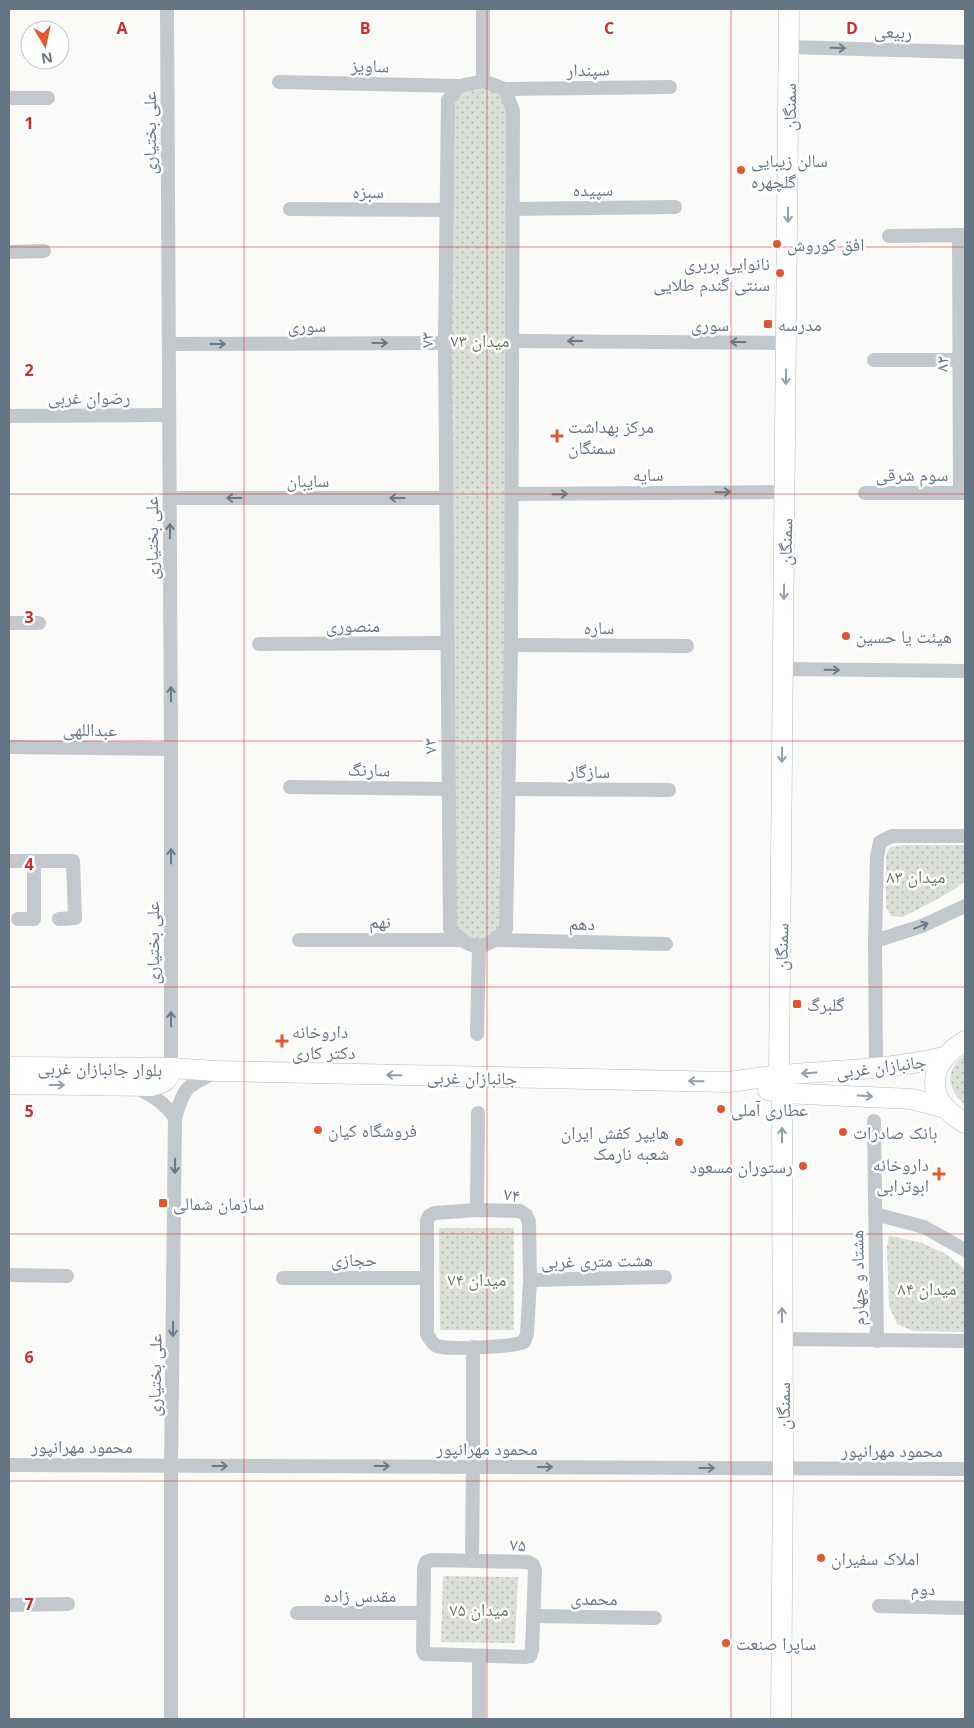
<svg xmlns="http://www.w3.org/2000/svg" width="974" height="1728" font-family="'Open Sans','Noto Naskh Arabic',sans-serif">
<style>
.grass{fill:url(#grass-dots)}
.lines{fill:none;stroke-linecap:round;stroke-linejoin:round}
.secondary-casing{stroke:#b3babf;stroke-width:21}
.street{stroke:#c3c8cc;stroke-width:14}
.secondary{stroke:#fff;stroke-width:20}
.oneway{stroke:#6a7a87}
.oneway2{stroke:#939fa8}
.grid{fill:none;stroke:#d62828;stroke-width:1;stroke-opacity:0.55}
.poi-dot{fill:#e4572e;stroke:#fff;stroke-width:2}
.labels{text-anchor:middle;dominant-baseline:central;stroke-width:5;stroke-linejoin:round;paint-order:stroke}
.street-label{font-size:18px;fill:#657683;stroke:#fff}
.poi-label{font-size:18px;fill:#657683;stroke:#fff;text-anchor:start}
.park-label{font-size:18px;fill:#687a64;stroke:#fff}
.grid-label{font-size:16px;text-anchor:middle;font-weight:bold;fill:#d62828;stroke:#fff;stroke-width:5;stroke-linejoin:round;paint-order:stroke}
</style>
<defs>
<pattern id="grass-dots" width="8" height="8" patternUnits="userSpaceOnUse" patternTransform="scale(1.25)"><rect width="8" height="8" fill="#dadfd7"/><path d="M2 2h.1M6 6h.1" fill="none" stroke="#b4b9b4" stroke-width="1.8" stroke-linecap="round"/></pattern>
</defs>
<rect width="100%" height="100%" fill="#fafaf8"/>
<g class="grass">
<polygon points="462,86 505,89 513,111 506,929 479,947 450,929 448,100"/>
<polygon points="903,845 965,845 965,881 955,889 930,903 903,917 891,916 886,907 886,855 890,847"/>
<path d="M965,1055v50c-18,-16 -21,-36 0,-50z"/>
<polygon points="439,1228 514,1228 514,1330 440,1330"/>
<polygon points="889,1236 920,1242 946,1254 965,1269 965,1332 913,1331 897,1324 889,1306 887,1248"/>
<polygon points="443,1576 518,1577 515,1643 441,1642"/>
</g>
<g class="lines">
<g class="secondary-casing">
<g id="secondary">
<path d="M965,1041c-39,23 -41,59 0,82"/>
<path d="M9,1067l162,1 46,3 510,11c18,-2 36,-5 54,-7 55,-5 109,-5 163,-18"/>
<polyline points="779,1075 789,9"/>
<path d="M9,1084l142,2c13,-3 18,-5 20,-18"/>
<polyline points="768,1090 782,1093 912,1099 945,1108"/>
<polyline points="781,1719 783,1468 782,1093"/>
</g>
</g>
<g class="street">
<polyline points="167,9 171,749 171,1068"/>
<polyline points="789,47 965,52"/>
<path d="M483,81l22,8 8,22 -2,534 -5,284c-20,23 -36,22 -56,0l-5,-586 3,-243 12,-14z"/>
<polyline points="483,81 483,9"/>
<polyline points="279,82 460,86"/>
<polyline points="505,89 670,87"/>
<polyline points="9,98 48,98"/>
<polyline points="290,209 446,210"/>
<polyline points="512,209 675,207"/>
<polyline points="889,236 965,235"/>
<polyline points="959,236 960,493"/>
<polyline points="9,252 44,251"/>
<polyline points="513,341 787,343"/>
<polyline points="169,344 445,343"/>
<polyline points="874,360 959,360"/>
<polyline points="9,416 169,415"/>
<polyline points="865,493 965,493"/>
<polyline points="511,494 785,492"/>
<polyline points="170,498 445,498"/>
<polyline points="9,623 39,623"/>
<polyline points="259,644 447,643"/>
<polyline points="511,645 687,646"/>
<polyline points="783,669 965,671"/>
<polyline points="9,747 171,749"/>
<polyline points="290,787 448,789"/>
<polyline points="509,789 669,790"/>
<polyline points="9,861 73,861 75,918 59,919"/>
<polyline points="18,919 34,919 34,861"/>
<polyline points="299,940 460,940"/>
<polyline points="496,940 666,944"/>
<polyline points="875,941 922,926 965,906"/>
<polyline points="477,1034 479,947"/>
<polyline points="876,1069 875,941 877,856 880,842 892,836 965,836"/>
<path d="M137,1088c16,8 28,15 38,30"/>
<polyline points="874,1121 877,1341"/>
<path d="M477,1210l43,1 6,4 3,7 1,58 -3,54 -3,8c-13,5 -74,8 -87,4 -5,-2 -7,-7 -10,-12v-113l2,-5 6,-3z"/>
<polyline points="477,1210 478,1113"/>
<polyline points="875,1214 924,1227 965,1250"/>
<polyline points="9,1275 67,1276"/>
<polyline points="283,1278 426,1278"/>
<polyline points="530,1280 665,1277"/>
<polyline points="783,1339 965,1341"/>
<polyline points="9,1465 965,1469"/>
<polygon points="432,1560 528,1562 533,1565 535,1570 532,1650 530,1656 524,1657 425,1654 423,1650 424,1568 426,1562"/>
<polyline points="472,1561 473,1467 473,1347"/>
<polyline points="9,1605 68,1604"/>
<polyline points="879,1606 965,1608"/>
<polyline points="297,1613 423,1613"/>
<polyline points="533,1616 655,1618"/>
<path d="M171,1719v-253l4,-348c9,-32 12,-32 41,-46"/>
<polyline points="479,1719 479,1656"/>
</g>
<use href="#secondary" class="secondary"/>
</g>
<defs><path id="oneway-shaft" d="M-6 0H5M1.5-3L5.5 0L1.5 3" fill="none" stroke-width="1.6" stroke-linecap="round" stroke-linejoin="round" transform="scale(1.25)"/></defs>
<g class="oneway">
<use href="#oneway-shaft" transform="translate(838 48) rotate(2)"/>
<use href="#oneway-shaft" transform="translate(575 341) rotate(-180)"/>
<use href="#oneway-shaft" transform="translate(738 342) rotate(-180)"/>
<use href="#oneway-shaft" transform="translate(380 343)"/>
<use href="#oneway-shaft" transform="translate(218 344)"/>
<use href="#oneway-shaft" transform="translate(723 492) rotate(-1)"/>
<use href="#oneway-shaft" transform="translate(560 494) rotate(-1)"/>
<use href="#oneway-shaft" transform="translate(234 498) rotate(180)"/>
<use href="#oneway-shaft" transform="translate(397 498) rotate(180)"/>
<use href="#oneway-shaft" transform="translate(170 531) rotate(-90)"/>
<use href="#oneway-shaft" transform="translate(832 670) rotate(1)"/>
<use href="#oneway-shaft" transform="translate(171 694) rotate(-90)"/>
<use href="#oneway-shaft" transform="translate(171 856) rotate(-90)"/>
<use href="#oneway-shaft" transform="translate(921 926) rotate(-21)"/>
<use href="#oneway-shaft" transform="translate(171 1019) rotate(-90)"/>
<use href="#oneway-shaft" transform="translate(175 1166) rotate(91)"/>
<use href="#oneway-shaft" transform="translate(173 1329) rotate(91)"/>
<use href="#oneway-shaft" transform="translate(220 1466)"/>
<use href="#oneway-shaft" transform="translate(382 1466)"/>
<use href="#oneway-shaft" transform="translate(545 1467)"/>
<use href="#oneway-shaft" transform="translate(707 1468)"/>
</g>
<g class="oneway2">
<use href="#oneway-shaft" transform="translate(788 215) rotate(90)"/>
<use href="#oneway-shaft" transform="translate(786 377) rotate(91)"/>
<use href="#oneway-shaft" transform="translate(784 592) rotate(91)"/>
<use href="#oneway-shaft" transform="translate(782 755) rotate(91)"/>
<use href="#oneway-shaft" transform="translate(809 1073) rotate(176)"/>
<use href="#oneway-shaft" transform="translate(394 1075) rotate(-179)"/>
<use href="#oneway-shaft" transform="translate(696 1081) rotate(-179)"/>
<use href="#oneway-shaft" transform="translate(57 1085)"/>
<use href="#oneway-shaft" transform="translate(865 1096) rotate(3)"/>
<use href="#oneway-shaft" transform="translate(782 1135) rotate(-90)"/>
<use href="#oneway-shaft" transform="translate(782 1315) rotate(-90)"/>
</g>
<path class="grid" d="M244,9v1710M487,9v1710M731,9v1710M9,247h956M9,494h956M9,741h956M9,987h956M9,1234h956M9,1481h956"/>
<g class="poi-dot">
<circle cx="741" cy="170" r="5"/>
<circle cx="777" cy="244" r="5"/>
<circle cx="780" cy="273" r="5"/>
<rect x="763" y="319" width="10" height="10" rx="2.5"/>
<path d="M554.5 428.5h5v5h5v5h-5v5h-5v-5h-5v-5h5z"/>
<circle cx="846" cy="636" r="5"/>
<rect x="792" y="999" width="10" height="10" rx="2.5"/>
<path d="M279.5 1033.5h5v5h5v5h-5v5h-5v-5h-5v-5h5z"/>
<circle cx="721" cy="1109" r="5"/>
<circle cx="318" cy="1130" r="5"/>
<circle cx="843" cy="1132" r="5"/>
<circle cx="679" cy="1142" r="5"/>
<circle cx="803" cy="1166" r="5"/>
<path d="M936.5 1166.5h5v5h5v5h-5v5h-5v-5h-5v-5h5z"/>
<rect x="158" y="1198" width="10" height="10" rx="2.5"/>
<circle cx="821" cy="1558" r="5"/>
<circle cx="726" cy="1643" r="5"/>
</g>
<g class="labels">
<g class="street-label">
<text transform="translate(893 31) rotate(2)">ربیعی</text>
<text transform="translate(370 65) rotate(1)">ساویز</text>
<text transform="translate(588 69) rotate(-1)">سپندار</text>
<text transform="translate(789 107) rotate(-90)">سمنگان</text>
<text transform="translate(149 133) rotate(-90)">علی بختیاری</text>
<text transform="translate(593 189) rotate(-1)">سپیده</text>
<text x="368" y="191">سبزه</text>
<text x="710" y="324">سوری</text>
<text x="307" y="325">سوری</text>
<text transform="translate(426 340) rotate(-90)">۷۳</text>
<text transform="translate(941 364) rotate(-90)">۸۲</text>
<text x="89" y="397">رضوان غربی</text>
<text transform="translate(648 474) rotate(-1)">سایه</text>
<text x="912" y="474">سوم شرقی</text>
<text x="308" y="480">سایبان</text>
<text transform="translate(151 538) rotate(-90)">علی بختیاری</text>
<text transform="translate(785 542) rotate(-89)">سمنگان</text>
<text x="353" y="625">منصوری</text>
<text x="599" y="627">ساره</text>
<text transform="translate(90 729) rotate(1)">عبداللهی</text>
<text transform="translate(429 746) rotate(-91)">۷۳</text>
<text transform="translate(369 769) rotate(1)">سارنگ</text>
<text x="589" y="771">سازگار</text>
<text x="380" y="921">نهم</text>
<text transform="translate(582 923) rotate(1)">دهم</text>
<text transform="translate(152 943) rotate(-90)">علی بختیاری</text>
<text transform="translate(781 947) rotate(-89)">سمنگان</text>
<text transform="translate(881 1066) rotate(-7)">جانبازان غربی</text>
<text transform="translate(100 1068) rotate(1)">بلوار جانبازان غربی</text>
<text transform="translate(472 1077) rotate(1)">جانبازان غربی</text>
<text transform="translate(512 1194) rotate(8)">۷۴</text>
<text x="354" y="1259">حجازی</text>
<text transform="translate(597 1260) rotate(-1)">هشت متری غربی</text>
<text transform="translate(857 1278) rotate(-91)">هشتاد و چهارم</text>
<text transform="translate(154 1375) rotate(-89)">علی بختیاری</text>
<text transform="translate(783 1406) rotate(-90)">سمنگان</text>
<text x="82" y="1446">محمود مهرانپور</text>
<text x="487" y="1448">محمود مهرانپور</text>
<text x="892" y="1450">محمود مهرانپور</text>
<text transform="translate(518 1544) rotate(5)">۷۵</text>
<text transform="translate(923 1588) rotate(1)">دوم</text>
<text x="360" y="1595">مقدس زاده</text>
<text transform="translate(594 1598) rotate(1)">محمدی</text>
</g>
<g class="poi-label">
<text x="751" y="160">سالن زیبایی<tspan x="751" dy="21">گلچهره</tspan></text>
<text x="787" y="244">افق کوروش</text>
<text x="770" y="263" text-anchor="end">نانوایی بربری<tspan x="770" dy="21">سنتی گندم طلایی</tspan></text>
<text x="778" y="324">مدرسه</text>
<text x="568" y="426">مرکز بهداشت<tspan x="568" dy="21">سمنگان</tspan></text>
<text x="856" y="636">هیئت یا حسین</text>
<text x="807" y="1004">گلبرگ</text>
<text x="292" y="1031">داروخانه<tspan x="292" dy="21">دکتر کاری</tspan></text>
<text x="731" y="1109">عطاری آملی</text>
<text x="328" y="1130">فروشگاه کیان</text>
<text x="669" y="1132" text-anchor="end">هایپر کفش ایران<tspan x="669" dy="21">شعبه نارمک</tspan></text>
<text x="853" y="1132">بانک صادرات</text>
<text x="929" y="1164" text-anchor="end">داروخانه<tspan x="929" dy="21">ابوترابی</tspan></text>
<text x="793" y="1166" text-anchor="end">رستوران مسعود</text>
<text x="173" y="1203">سازمان شمالی</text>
<text x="831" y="1558">املاک سفیران</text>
<text x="736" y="1643">ساپرا صنعت</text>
</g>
<g class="park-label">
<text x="480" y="340">میدان ۷۳</text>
<text x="916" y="876">میدان ۸۳</text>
<text x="477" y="1279">میدان ۷۴</text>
<text x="927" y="1288">میدان ۸۴</text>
<text x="479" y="1609">میدان ۷۵</text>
</g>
</g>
<g class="grid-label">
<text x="122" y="34">A</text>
<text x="365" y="34">B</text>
<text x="609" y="34">C</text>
<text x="852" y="34">D</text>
<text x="29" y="129">1</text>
<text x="29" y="376">2</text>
<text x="29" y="623">3</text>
<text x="29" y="870">4</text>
<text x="29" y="1117">5</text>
<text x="29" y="1363">6</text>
<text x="29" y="1610">7</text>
</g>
<rect width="974" height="1728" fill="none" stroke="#657683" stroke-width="20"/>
<g transform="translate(45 45) rotate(171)"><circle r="24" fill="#ffffff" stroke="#c1c8cd"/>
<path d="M0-4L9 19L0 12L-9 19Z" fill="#e4572e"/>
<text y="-8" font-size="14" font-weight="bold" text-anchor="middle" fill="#657683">N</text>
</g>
</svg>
